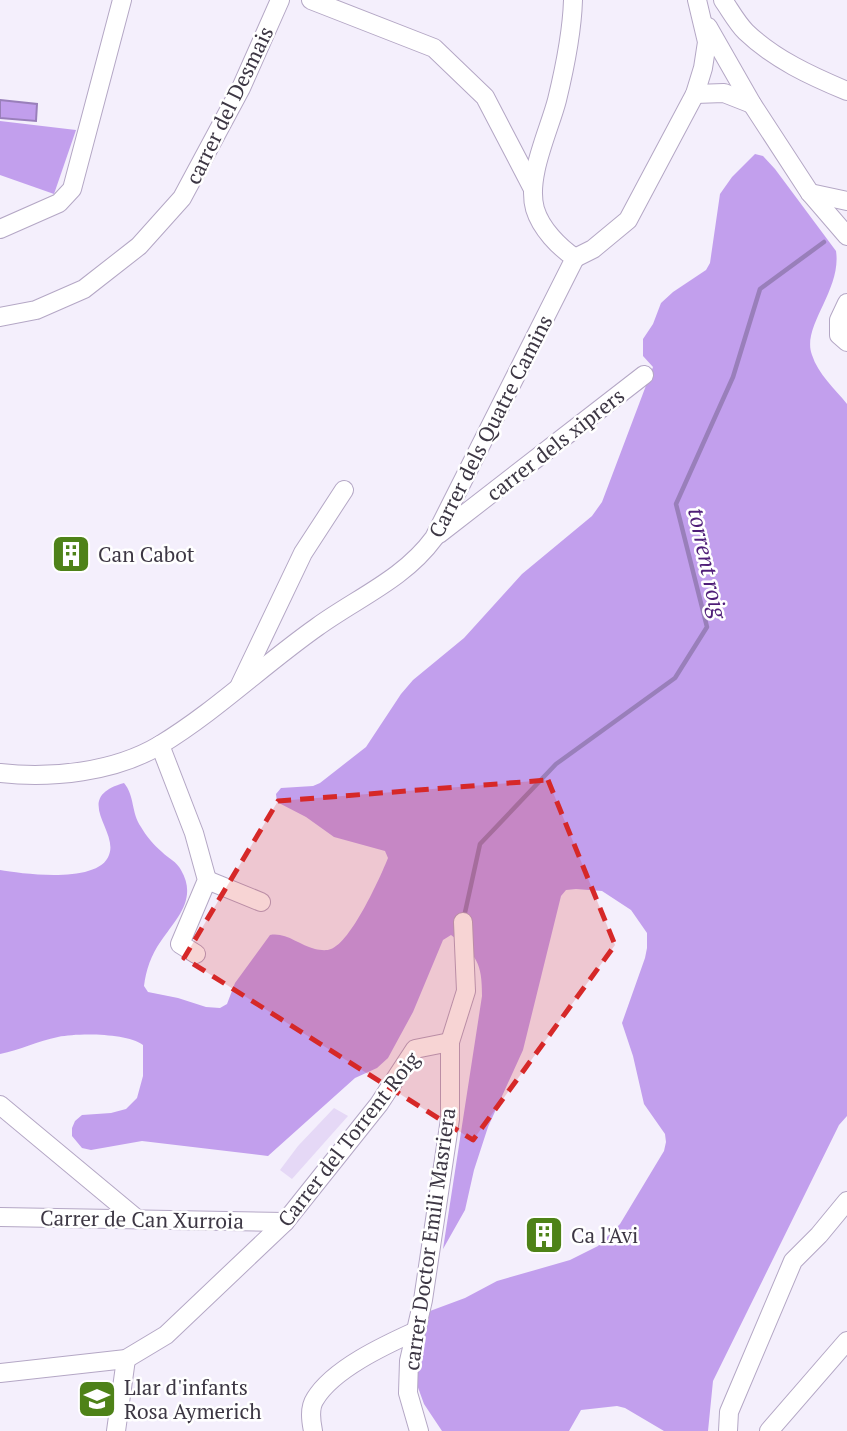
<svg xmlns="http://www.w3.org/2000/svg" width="847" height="1431" font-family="'PT Serif',serif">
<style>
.green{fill:#e5d8f6}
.forest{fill:#c29fed}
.water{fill:#c19eec;stroke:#997fba;stroke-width:2}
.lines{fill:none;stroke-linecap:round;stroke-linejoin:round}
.stream{stroke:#997fba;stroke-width:4.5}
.street-casing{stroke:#b4a7c5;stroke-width:20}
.street{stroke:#fff;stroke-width:18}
.marked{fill:#d62828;fill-opacity:0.2;stroke:#d62828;stroke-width:5;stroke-dasharray:14 9;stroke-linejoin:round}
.labels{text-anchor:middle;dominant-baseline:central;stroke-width:5;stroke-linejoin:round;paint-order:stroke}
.street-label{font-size:21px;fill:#3d3744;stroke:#fff}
.poi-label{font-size:21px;fill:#3d3744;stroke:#fff;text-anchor:start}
.water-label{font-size:23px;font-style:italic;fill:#4f1e78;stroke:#fff}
</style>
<rect width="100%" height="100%" fill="#f4effc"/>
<polygon class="green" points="334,1108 348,1116 292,1179 280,1170 298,1146"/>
<g class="forest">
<polygon points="0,121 76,130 54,194 0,175"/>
<path d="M755,154l8,2 12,13 61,82c6,39 -35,76 -24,104 6,19 23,34 35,49v712l-8,9 -126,256 -5,50h-44l-39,-23 -8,-2 -36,4 -12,21h-127l-18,-27 -8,-22 -1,-41 15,-30 35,-13 32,-17 73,-21 28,-14 22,-22 44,-73 2,-9 -1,-8 -21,-30 -11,-48 -11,-33 23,-65 2,-10v-15l-16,-23 -29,-19 -26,-2 -10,1 -5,6 -38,154 -35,77 -14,43 -9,40 -22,39 39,-253c0,-33 -5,-41 -31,-61l-8,5 -30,72 -25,46 -11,10 -22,10 -87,78 -126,-15 -51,9 -9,-2 -10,-12v-8l3,-7 7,-6 29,-2 15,-4 11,-11 6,-22v-31c-17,-12 -64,-12 -85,-8 -20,4 -38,13 -58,17v-184c23,4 99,14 109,-15 10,-25 -38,-57 15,-72 11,13 7,30 17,44 5,9 13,18 21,25 6,6 15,10 19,18 17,29 -5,49 -20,71 -10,14 -15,29 -17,45l4,6 30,6 28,9 14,1 7,-4 8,-21 35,-48c16,-3 29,10 45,14 5,1 11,2 16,0 20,-7 49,-71 57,-91l-3,-7 -51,-14 -28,-20 -29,-15 -1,-8 5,-6 32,-2 7,-3 46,-36 35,-53 12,-14 51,-42 58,-64 70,-58 10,-14 51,-135 -10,-11v-17l10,-15 8,-21 12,-11 33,-22 4,-7 10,-69 12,-17z"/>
</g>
<polygon class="water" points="0,100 37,104 36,121 0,118"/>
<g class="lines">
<polyline class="stream" points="464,917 480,844 556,764 675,678 707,627 676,504 733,377 760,289 824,242"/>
<g class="street-casing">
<g id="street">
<polyline points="311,0 434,48 485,97 533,189"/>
<path d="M723,0c7,10 14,23 23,32 28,27 65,44 101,59"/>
<polyline points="708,27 752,104 810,193 847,236"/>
<polyline points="695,94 724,93 752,104"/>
<polyline points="810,193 847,201"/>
<polyline points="0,229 59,203 72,189 122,0"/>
<polyline points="575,258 593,249 628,220 695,94 703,68 707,42 697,0"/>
<polyline points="847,303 839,320 839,335 847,342"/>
<polyline points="0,317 36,310 84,289 139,246 182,198 241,88 280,0"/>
<polyline points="439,534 644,375"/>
<polyline points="240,685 303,553 344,490"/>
<polyline points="160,745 194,833 207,880 180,944 196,954"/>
<path d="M0,773c51,6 115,-1 160,-28 56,-34 103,-80 157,-118 40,-29 87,-48 117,-89l141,-280c-16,-11 -34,-29 -40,-49 -9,-32 14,-78 22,-109 8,-33 15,-66 16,-100"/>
<polyline points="207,880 261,902"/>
<polyline points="0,1105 137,1219"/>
<polyline points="0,1217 285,1222"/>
<polyline points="0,1373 126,1359 166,1335 285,1222 379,1104 415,1049 450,1042"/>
<polyline points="116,1431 126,1359"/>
<path d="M313,1431c-2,-10 -4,-23 2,-32 18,-30 70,-54 101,-68"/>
<polyline points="419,1431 408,1393 409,1361 423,1300 450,1119 450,1042 466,991 463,922"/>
<polyline points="728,1431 729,1412 793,1261 819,1235 847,1201"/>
<polyline points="769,1431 847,1341"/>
</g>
</g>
<use href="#street" class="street"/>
</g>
<path class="marked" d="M548,780l67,165 -142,195 -289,-182 94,-157z"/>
<defs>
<g id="building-square" transform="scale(2.0125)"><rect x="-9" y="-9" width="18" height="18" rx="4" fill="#4e8218" stroke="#fff"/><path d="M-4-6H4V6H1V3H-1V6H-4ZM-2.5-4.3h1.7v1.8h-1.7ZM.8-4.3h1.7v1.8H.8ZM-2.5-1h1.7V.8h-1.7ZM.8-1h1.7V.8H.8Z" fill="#fff"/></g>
<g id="school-square" transform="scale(2.0125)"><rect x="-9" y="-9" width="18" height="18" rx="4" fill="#4e8218" stroke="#fff"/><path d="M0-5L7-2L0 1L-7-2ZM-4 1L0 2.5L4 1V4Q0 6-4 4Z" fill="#fff"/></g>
</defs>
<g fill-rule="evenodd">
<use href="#building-square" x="71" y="554"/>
<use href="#building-square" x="544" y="1235"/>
<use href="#school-square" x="97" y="1399"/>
</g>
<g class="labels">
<g class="street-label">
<text transform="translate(229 105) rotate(-64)">carrer del Desmais</text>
<text transform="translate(490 426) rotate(-63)">Carrer dels Quatre Camins</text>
<text transform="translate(555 444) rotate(-38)">carrer dels xiprers</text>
<text transform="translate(348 1139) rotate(-52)">Carrer del Torrent Roig</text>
<text transform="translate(142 1219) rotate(1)">Carrer de Can Xurroia</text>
<text transform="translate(429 1239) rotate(-82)">carrer Doctor Emili Masriera</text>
</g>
<g class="poi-label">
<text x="98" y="554">Can Cabot</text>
<text x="571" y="1235">Ca l'Avi</text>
<text x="124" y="1387">Llar d'infants<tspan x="124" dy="24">Rosa Aymerich</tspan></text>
</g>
<g class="water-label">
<text transform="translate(708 563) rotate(78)">torrent roig</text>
</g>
</g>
</svg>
